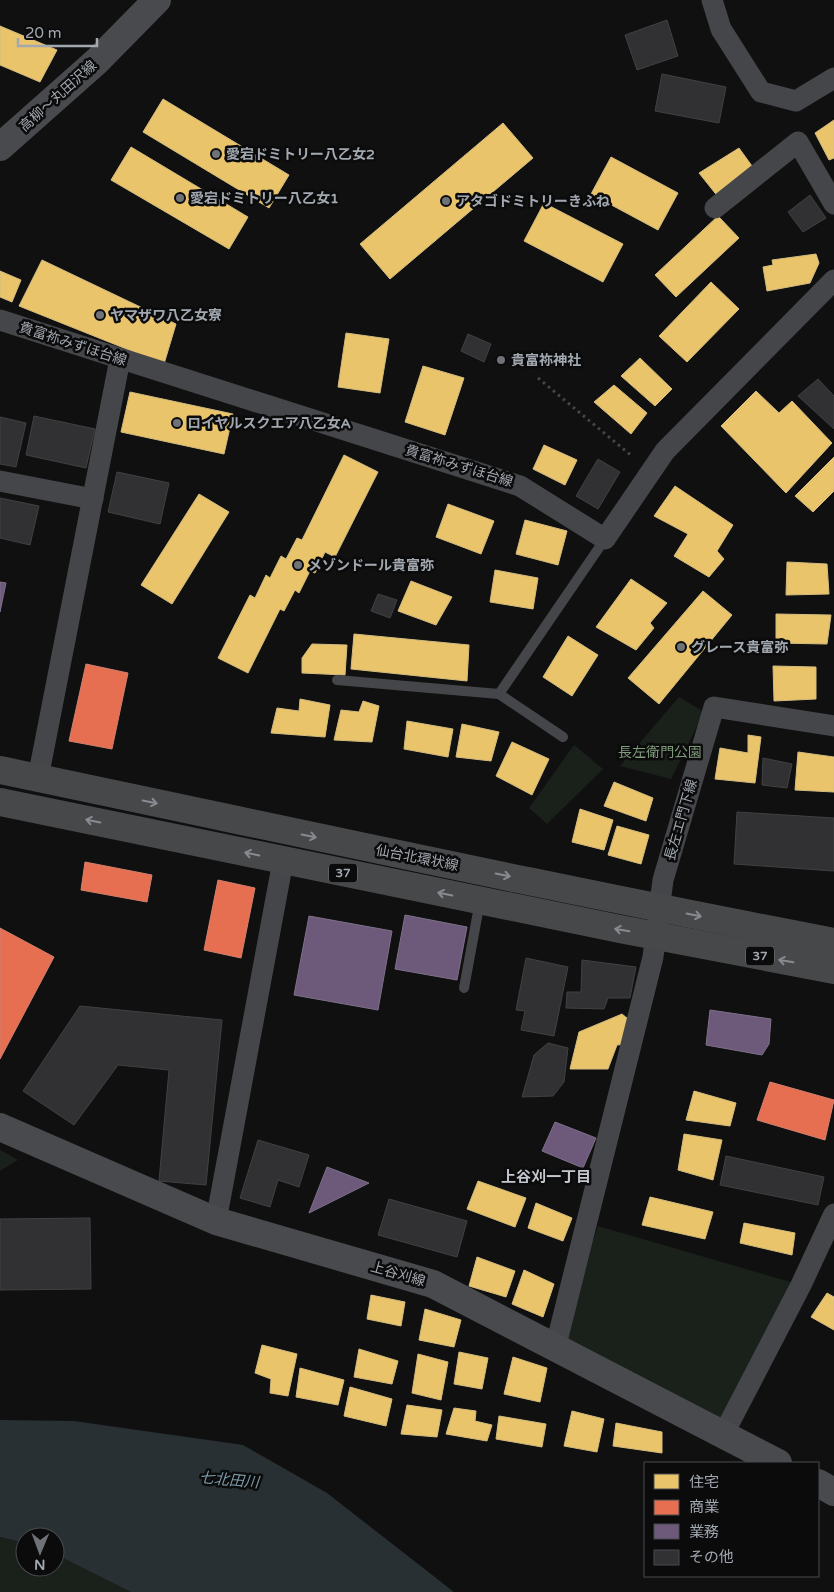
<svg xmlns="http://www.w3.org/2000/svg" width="834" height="1592" font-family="'Varela Round','Noto Sans JP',sans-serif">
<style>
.green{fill:#1a201a}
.water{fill:#283034}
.homes{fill:#e9c46a;stroke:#d4bc7f}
.shops{fill:#e76f51;stroke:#d2806e}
.offices{fill:#6d597a;stroke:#7d718a}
.building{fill:#313133;stroke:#404143}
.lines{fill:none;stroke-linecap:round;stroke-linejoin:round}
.path{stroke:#46474a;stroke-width:3;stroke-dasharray:2.5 4;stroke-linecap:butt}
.lane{stroke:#444649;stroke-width:10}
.street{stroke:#444649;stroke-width:21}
.secondary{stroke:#484a4d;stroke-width:28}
.primary{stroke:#47484a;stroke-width:28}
.oneway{stroke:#878b91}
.poi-dot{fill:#6f7378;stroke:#0b0b0c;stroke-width:2}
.labels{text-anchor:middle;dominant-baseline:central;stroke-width:5;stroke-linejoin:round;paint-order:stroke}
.shield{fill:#0b0b0c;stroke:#75797f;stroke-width:1}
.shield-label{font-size:12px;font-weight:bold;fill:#a2a8b0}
.street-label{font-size:14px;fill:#a2a8b0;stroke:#0b0b0c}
.poi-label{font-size:14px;font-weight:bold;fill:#a2a8b0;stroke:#0b0b0c;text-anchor:start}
.park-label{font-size:14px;fill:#7d9a7a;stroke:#0b0b0c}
.neighbourhood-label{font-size:15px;font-weight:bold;fill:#c2c7cd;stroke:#0b0b0c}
.water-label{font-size:15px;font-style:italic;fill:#7b9ba9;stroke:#0b0b0c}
</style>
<rect width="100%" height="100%" fill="#101010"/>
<g class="green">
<polygon points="679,697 704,712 671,779 620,766"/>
<polygon points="574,745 603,769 547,824 529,808"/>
<polygon points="0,1150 18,1160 0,1171"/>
<polygon points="598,1226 801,1285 723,1425 555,1349"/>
<polygon points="0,1537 25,1543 25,1567 55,1567 55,1554 131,1592 0,1592"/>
</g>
<polygon class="water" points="0,1420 74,1421 243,1445 327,1493 454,1592 131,1592 55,1554 55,1537 25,1537 25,1543 0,1537"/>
<g class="homes">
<polygon points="0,26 57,50 40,82 0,65"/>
<polygon points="163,99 289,175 269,208 143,132"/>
<polygon points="834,120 834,158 829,160 815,133"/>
<polygon points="503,123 533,158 390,279 360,244"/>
<polygon points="131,147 248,217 229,249 111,180"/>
<polygon points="739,148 752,166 719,198 699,173"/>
<polygon points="611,157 678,193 658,230 591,194"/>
<polygon points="544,203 623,244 603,282 524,241"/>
<polygon points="718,216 739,238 676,297 655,275"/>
<polygon points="816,254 819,263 810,283 767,291 763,267 773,265 772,260"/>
<polygon points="42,260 176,324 164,364 19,306"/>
<polygon points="0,271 21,280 12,302 0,297"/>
<polygon points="711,282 739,309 687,362 659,336"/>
<polygon points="346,333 389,339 380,393 338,387"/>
<polygon points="640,358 672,389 655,406 621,376"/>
<polygon points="423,366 464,378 445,435 405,422"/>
<polygon points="614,385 647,413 631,434 594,402"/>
<polygon points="756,391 779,413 792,401 832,443 786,493 721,426"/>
<polygon points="130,392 233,414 224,454 121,432"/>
<polygon points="544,445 577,460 565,485 533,469"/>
<polygon points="344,455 378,472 335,557 325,552 315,573 310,571 299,593 295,590 284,611 280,609 248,673 218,658 250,595 255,598 266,575 270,578 281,556 286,559 297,538 302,540"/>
<polygon points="834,457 834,491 813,512 795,496"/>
<polygon points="675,486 733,525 717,551 724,559 709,577 674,556 688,534 654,516"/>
<polygon points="199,494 229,512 172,604 141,585"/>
<polygon points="448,504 494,521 481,554 436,537"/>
<polygon points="525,520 567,531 558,565 516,554"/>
<polygon points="787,562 827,564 829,594 786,595"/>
<polygon points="495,570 538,578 533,609 490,602"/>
<polygon points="631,579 667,603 650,623 654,628 636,650 596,627"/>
<polygon points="411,581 452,597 436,625 398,611"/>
<polygon points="703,591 732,615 659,704 628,678"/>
<polygon points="776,614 831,615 827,644 776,643"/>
<polygon points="354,634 469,645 467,681 351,669"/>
<polygon points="568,636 598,655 572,696 543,677"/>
<polygon points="312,644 347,645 345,675 302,673 302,658"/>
<polygon points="773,666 816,667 816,699 774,701"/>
<polygon points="300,699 330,705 325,737 271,733 277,708 299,711"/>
<polygon points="363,701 379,706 372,742 334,740 341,710 359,712"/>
<polygon points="407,721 453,729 448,757 404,749"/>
<polygon points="462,724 499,732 491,761 456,757"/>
<polygon points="748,735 761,737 755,783 715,779 720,748 748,753"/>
<polygon points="512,742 549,759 532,795 496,776"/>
<polygon points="798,752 834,757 834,792 795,790"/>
<polygon points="614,782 653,798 646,821 604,806"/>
<polygon points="580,809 613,820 604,850 572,842"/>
<polygon points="617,826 649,835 641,864 608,855"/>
<polygon points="622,1014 633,1023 629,1044 617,1045 608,1069 570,1069 579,1032"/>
<polygon points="694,1091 736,1103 730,1126 686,1120"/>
<polygon points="684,1134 722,1140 713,1180 678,1170"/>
<polygon points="478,1181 526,1198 515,1227 467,1209"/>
<polygon points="650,1197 713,1212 705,1239 642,1225"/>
<polygon points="536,1203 572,1218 563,1241 528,1228"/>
<polygon points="744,1223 795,1233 792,1255 740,1243"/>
<polygon points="477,1257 515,1271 506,1297 469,1286"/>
<polygon points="524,1270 554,1284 543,1317 512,1304"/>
<polygon points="827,1293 834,1297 834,1330 811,1317"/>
<polygon points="371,1295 405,1302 401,1326 367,1319"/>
<polygon points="425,1309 461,1320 454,1347 419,1340"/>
<polygon points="262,1345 297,1354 288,1396 270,1393 271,1379 255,1373"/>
<polygon points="359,1349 398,1361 392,1384 354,1377"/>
<polygon points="459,1352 488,1358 482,1389 454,1384"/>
<polygon points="418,1354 448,1362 441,1400 412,1393"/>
<polygon points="513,1357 547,1368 540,1402 504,1394"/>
<polygon points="300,1368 344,1380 338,1405 296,1397"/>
<polygon points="350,1387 392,1399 386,1426 344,1416"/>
<polygon points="407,1405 442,1410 437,1437 401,1434"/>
<polygon points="454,1408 476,1411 475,1421 492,1425 487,1441 446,1434"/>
<polygon points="572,1411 604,1419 597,1452 564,1446"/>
<polygon points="499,1416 546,1424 542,1447 496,1439"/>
<polygon points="616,1423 662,1432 662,1453 613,1446"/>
</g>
<g class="shops">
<polygon points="86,664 128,673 112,749 69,741"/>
<polygon points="85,862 152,875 147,902 81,890"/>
<polygon points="218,880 255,888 241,958 204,950"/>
<polygon points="0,928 54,957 0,1059"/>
<polygon points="770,1082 834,1100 825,1140 757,1120"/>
</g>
<g class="offices">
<polygon points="0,582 6,583 0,612"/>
<polygon points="405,915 467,927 457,980 395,969"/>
<polygon points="309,916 392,931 378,1010 294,995"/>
<polygon points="710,1010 771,1019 769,1044 762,1055 706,1045"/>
<polygon points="555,1122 596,1138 583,1168 542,1151"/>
<polygon points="327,1167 369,1183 309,1213"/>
</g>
<g class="building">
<polygon points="667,20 678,56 637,70 625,35"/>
<polygon points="662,74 726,87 719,123 655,111"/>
<polygon points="810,195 826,218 803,232 788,212"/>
<polygon points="468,334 491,344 484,362 461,351"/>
<polygon points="818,379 834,396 834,429 798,396"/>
<polygon points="34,416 95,429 86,468 26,455"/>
<polygon points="0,417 26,423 16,467 0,464"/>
<polygon points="598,459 620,472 598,509 576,496"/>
<polygon points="117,472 169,483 160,524 108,512"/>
<polygon points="0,498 39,506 30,545 0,538"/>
<polygon points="378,594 397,600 390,618 371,611"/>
<polygon points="763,758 792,764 787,788 762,785"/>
<polygon points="737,812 834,818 834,871 734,864"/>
<polygon points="526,958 568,967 554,1036 521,1030 525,1011 516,1010"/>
<polygon points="582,960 636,967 630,998 608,998 604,1009 566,1008 567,992 581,992"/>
<polygon points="80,1006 222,1020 206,1185 159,1181 169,1070 118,1065 74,1125 23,1091"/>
<polygon points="548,1043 568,1048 564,1082 553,1096 522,1097 534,1055"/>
<polygon points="258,1140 309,1155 299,1187 278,1180 270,1207 240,1198"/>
<polygon points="726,1156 824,1177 818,1205 720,1185"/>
<polygon points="389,1199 467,1221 457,1257 378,1235"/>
<polygon points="90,1218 91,1289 0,1290 0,1219"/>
</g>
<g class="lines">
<polyline class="path" points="538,378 633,457"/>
<g class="lane">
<polyline points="337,680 499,694 563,737"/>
<polyline points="499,694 605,539"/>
<polyline points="464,988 480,901"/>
</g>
<g class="street">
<polyline points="712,0 721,29 761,92 796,101 834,78"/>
<polyline points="715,208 798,142 834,204"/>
<polyline points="0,320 520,486 605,539 665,451 834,280"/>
<polyline points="0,481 93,499"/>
<polyline points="38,778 120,359"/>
<polyline points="216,1221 283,861"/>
<polyline points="555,1349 653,957 663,880 714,707 834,726"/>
<polyline points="723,1435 801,1285 834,1214"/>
</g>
<g class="secondary">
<polyline points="0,147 97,61 157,0"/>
<polyline points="0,1127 216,1221 433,1284 778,1463"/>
<polyline points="818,1483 834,1492"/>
</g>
<g class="primary">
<path d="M0,770c278,58 555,119 834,172"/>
<polyline points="0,802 620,929 834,970"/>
</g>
</g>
<defs><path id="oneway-shaft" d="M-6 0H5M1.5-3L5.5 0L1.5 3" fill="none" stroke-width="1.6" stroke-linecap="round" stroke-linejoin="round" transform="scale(1.25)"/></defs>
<g class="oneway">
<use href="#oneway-shaft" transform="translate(150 802) rotate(12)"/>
<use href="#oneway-shaft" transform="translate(93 821) rotate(-168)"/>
<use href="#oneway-shaft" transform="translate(309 836) rotate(11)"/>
<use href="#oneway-shaft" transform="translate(252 854) rotate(-168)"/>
<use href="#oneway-shaft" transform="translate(503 875) rotate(12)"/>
<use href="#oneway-shaft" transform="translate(445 894) rotate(-168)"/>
<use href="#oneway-shaft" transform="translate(694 915) rotate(11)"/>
<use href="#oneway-shaft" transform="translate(622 930) rotate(-170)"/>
<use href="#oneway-shaft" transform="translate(786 961) rotate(-170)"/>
</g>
<g class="poi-dot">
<circle cx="216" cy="154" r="5"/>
<circle cx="180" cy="198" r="5"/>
<circle cx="446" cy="201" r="5"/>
<circle cx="100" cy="315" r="5"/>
<circle cx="501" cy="360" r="5"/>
<circle cx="177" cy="423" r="5"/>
<circle cx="298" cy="565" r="5"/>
<circle cx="681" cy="647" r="5"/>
</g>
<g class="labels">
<g class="shield">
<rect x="329" y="863.5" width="28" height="19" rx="4"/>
<rect x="746" y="946.5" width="28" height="19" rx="4"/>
</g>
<g class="shield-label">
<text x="343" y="873">37</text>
<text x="760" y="956">37</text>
</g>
<g class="street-label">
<text transform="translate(58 96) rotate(-42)">高柳～丸田沢線</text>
<text transform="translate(73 344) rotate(18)">貴富祢みずほ台線</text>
<text transform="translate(459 466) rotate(17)">貴富祢みずほ台線</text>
<text transform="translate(681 820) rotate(-74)">長左エ門下線</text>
<text transform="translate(417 858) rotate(11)">仙台北環状線</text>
<text transform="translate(398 1274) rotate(16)">上谷刈線</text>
</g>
<g class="poi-label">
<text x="226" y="154">愛宕ドミトリー八乙女2</text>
<text x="190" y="198">愛宕ドミトリー八乙女1</text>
<text x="456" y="201">アタゴドミトリーきふね</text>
<text x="110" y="315">ヤマザワ八乙女寮</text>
<text x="511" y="360">貴富祢神社</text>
<text x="187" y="423">ロイヤルスクエア八乙女A</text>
<text x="308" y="565">メゾンドール貴富弥</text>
<text x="691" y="647">グレース貴富弥</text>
</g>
<g class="park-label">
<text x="660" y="752">長左衛門公園</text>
</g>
<g class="neighbourhood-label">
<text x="546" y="1177">上谷刈一丁目</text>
</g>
<g class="water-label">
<text transform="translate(229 1480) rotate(5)">七北田川</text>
</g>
</g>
<rect x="644" y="1462" width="175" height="115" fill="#0b0b0c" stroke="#474a4e"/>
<rect x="654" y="1474" width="25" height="15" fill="#e9c46a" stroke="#474a4e"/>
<text x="689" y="1487" font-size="15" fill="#a2a8b0">住宅</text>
<rect x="654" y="1500" width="25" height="15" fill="#e76f51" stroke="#474a4e"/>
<text x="689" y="1512" font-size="15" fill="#a2a8b0">商業</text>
<rect x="654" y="1524" width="25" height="15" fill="#6d597a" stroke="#474a4e"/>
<text x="689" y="1537" font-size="15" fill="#a2a8b0">業務</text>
<rect x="654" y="1550" width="25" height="15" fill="#313133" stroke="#474a4e"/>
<text x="689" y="1562" font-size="15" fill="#a2a8b0">その他</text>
<g transform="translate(40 1552) rotate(181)"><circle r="24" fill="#0b0b0c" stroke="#474a4e"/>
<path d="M0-4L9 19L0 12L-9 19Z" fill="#6f7378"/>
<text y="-8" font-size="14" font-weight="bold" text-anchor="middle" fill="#a2a8b0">N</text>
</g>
<path d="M18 38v8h79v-8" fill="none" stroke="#a2a8b0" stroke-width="2.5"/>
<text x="25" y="38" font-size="15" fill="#a2a8b0" stroke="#0b0b0c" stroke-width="4" paint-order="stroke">20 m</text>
</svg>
